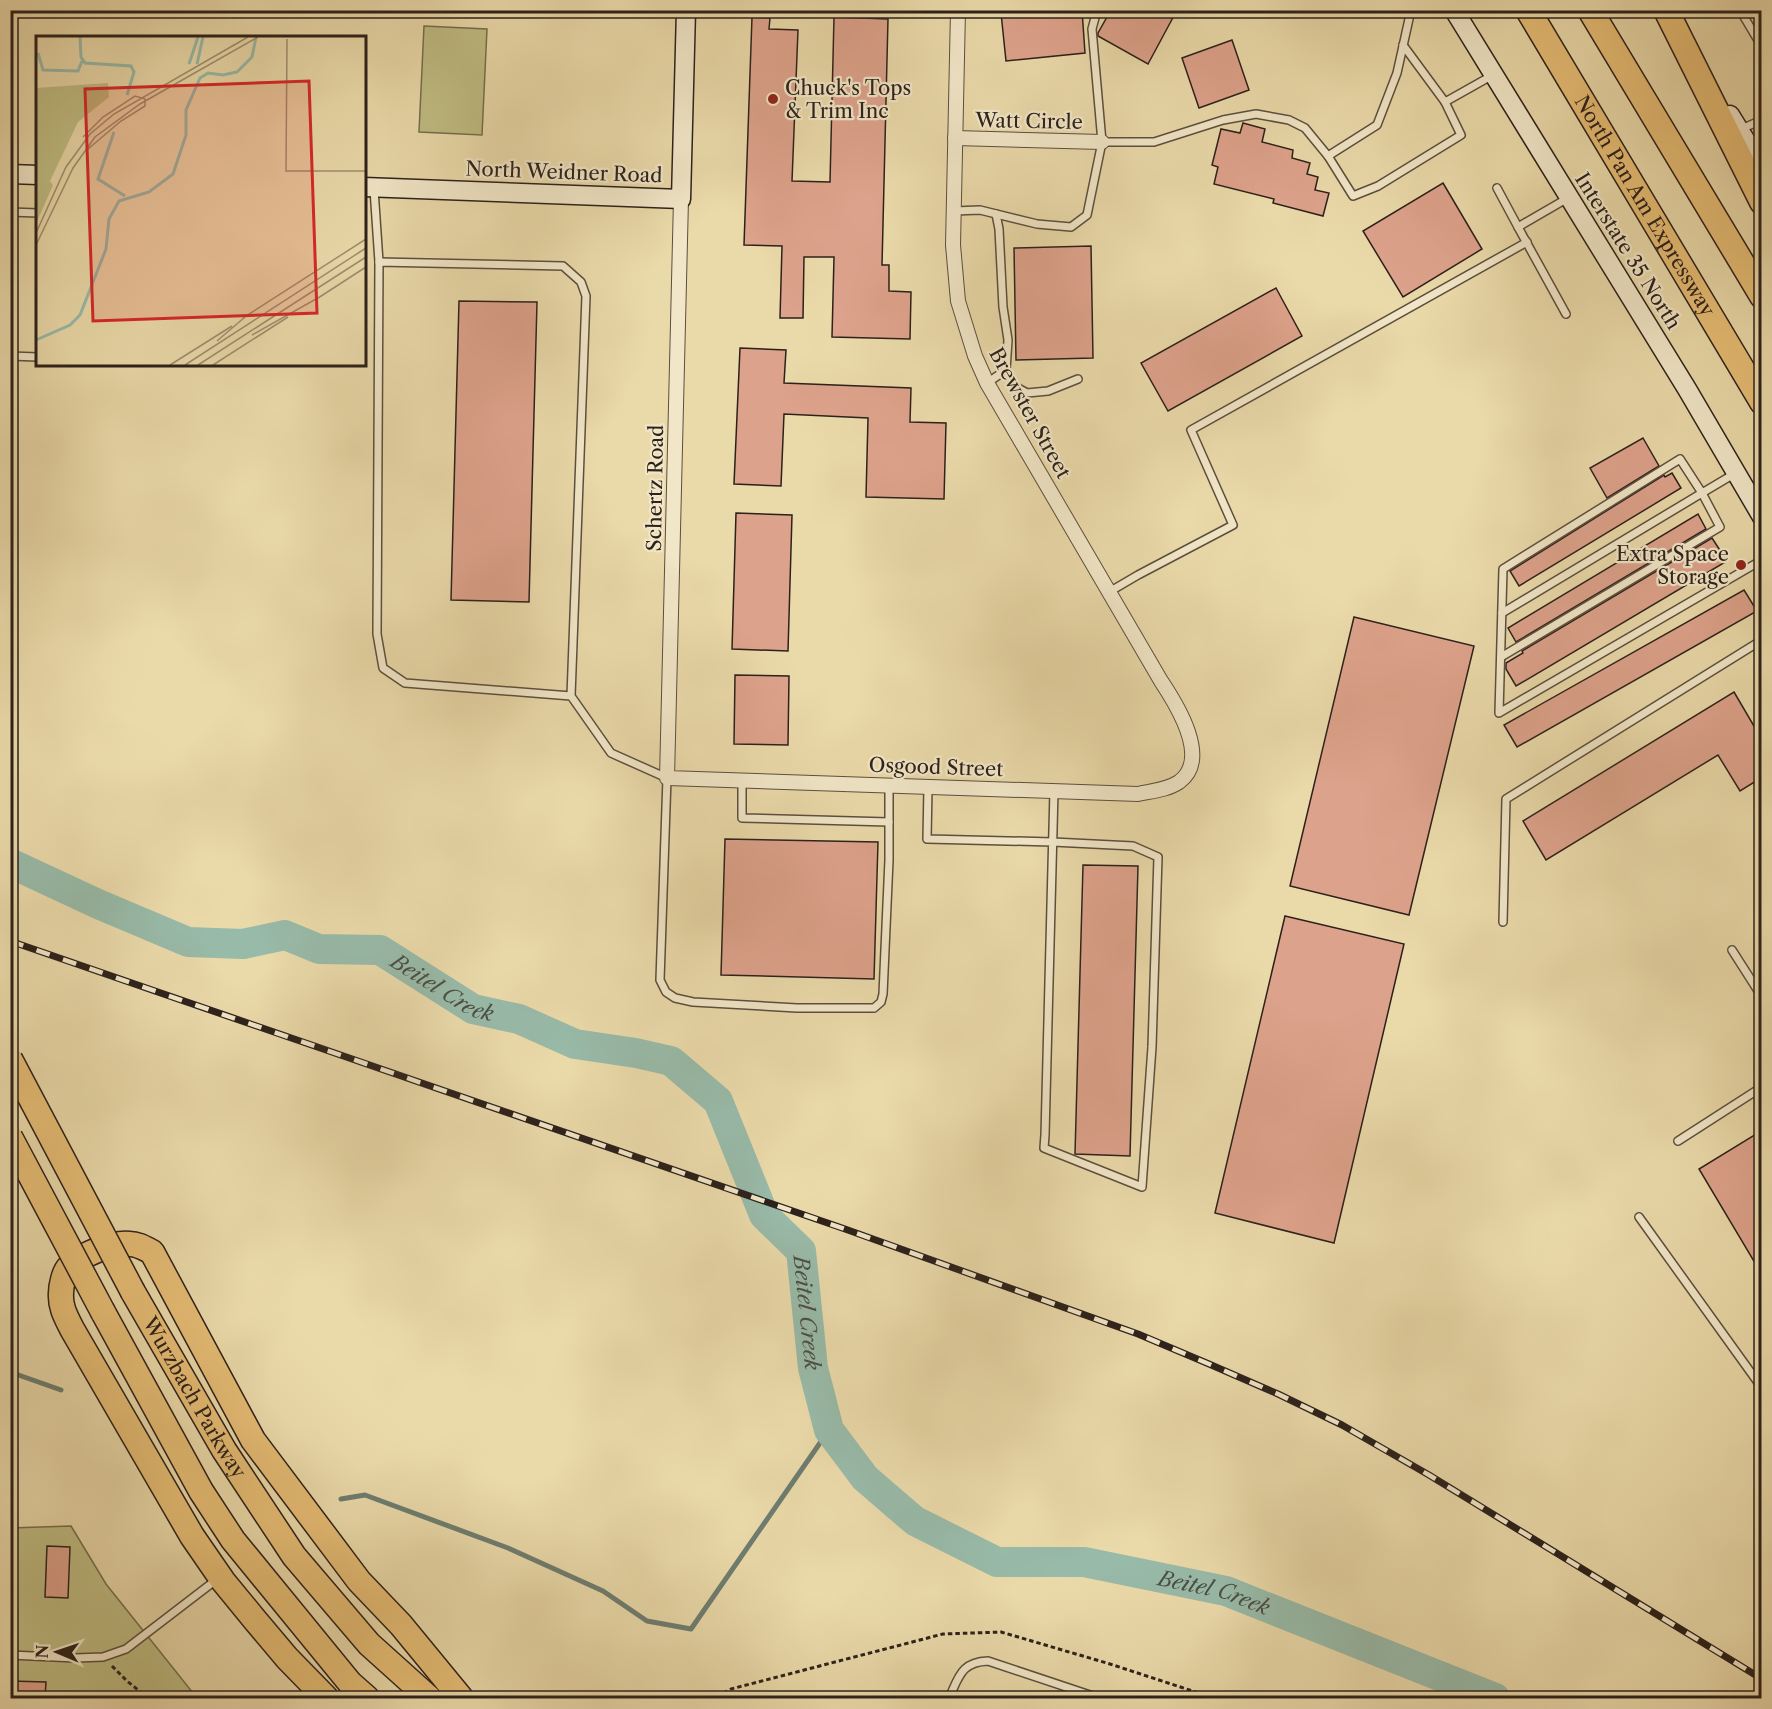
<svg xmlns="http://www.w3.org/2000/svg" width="1772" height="1709" font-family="'Libre Caslon Text',serif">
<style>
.green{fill:#bfbc82;stroke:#766e4e;stroke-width:1.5}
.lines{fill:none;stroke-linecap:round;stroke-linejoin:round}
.stream{stroke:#6d7d70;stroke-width:5}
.river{stroke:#98baa8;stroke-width:30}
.building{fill:#dda28b;stroke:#2c211b;stroke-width:1.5}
.lane-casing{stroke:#5c4f3e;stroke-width:10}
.street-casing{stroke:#5c4f3e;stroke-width:16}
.secondary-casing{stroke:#2c211b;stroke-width:21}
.highway-casing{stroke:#2c211b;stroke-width:27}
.path{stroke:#2c211b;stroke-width:3;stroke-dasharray:4.5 3;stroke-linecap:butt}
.lane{stroke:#f1e6c7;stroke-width:7}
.street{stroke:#f1e6c7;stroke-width:14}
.secondary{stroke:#f1e6c7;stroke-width:18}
.highway{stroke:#e5bc74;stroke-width:24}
.rail-casing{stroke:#2c211b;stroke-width:7}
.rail{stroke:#f1e6c7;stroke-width:4.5;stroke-dasharray:14;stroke-linecap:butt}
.highway-bridge-casing{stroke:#2c211b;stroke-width:27;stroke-linecap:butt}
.highway-bridge{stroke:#e5bc74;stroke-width:24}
.poi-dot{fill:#8f2418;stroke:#f1e6c7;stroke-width:2}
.labels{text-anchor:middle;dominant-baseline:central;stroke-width:4.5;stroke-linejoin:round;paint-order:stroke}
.poi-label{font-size:20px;fill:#2c211b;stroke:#f1e6c7;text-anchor:start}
.street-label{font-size:20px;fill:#2c211b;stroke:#f1e6c7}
.water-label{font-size:21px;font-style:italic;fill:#4c4f45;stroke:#f1e6c7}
.inset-river{fill:none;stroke:#98baa8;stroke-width:3}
.inset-road{fill:none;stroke:#9e8f70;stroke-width:1.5}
.view{fill:#d62828;fill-opacity:0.15;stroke:#d62828;stroke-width:3}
.inset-edge{fill:none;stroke:#2c211b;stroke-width:3}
</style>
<rect width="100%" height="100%" fill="#ead9a9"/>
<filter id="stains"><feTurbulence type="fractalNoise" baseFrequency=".00333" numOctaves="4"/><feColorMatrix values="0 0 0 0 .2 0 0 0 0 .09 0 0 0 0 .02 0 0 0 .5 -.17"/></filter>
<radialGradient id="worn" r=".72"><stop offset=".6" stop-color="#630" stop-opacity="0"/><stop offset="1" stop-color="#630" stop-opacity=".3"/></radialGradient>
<g class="green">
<polygon points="424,26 487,29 482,135 419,132"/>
<polygon points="71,1526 106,1584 197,1698 11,1698 10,1528"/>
</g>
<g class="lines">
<g class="stream">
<polyline points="10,1372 61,1390"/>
<polyline points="341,1499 365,1495 508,1548 603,1591 647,1621 691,1629 829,1430"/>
</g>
<path class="river" id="s1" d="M10,863l88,41 90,38 55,2 42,-9 34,14 61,1 93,59 46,10 56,25 61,9 35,8 47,40 46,114 37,36 12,117 16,62 36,48 50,43 82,41h87l142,29 269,107"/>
</g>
<g class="building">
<polygon points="1029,10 1082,10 1085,53 1006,61 1001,13"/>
<polygon points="1111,10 1177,10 1148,64 1098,36 1098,33"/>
<polygon points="752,17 770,18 769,29 798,30 792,181 830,182 834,17 888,19 882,265 889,265 889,291 911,292 910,339 832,337 834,257 804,257 803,318 780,318 782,246 744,245"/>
<polygon points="1232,40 1249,90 1199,108 1182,58"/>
<polygon points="1243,123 1265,129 1262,142 1293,150 1292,158 1310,163 1307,174 1318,177 1315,190 1329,193 1323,216 1273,203 1274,199 1214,184 1218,167 1212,165 1221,129 1240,133"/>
<polygon points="1443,183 1482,249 1403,297 1363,231"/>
<polygon points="1091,246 1093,358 1016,360 1014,248"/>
<polygon points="1276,288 1302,336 1168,411 1141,363"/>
<polygon points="459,301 537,302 529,602 451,600"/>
<polygon points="740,348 786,350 784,383 911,388 910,422 946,423 944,499 866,497 868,418 784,414 781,486 734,484"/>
<polygon points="1643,438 1659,466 1607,498 1590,468"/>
<polygon points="1672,473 1681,488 1519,586 1510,571 1664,475 1665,477"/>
<polygon points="736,513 792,515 788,651 732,649"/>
<polygon points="1698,514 1706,529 1516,642 1508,628"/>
<polygon points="1712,538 1727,561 1516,686 1506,669 1506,663 1523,653 1522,651"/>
<polygon points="1744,590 1757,611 1517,747 1504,725"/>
<polygon points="1354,617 1474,646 1409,915 1290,886"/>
<polygon points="735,675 789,676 788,745 734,744"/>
<polygon points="1734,692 1761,738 1761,778 1740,791 1718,755 1546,860 1523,821"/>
<polygon points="725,839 878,842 874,979 721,975"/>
<polygon points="1083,865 1138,866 1130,1156 1075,1154"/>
<polygon points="1285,916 1404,944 1334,1243 1215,1213"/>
<polygon points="1761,1131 1761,1273 1699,1169"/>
<polygon points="47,1546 70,1547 68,1598 45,1597"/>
<polygon points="10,1681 46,1682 45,1698 10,1698"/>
</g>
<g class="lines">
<g class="lane-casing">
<g id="lane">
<polyline points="1411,10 1397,73 1377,125 1328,156 1353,196 1378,186 1461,135 1445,102 1493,75"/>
<polyline points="1740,10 1762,47"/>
<polyline points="1403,45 1445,102"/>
<polyline points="1741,129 1762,120"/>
<polyline points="1102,142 1154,142 1223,120 1256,114 1289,120 1305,128 1328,156"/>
<polyline points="1497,188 1518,227"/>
<polyline points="374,189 379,262"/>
<polyline points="954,211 980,210 1037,224 1071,227 1087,215 1102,142 1092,29 1097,10"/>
<polyline points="10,212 38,213"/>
<polyline points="996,214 999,229 1003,307 1008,340 1006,370 1016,387 1027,393 1048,391 1078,379"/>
<polyline points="1566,314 1518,227 1568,198"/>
<polyline points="10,356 38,357"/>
<polyline points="987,383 1006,370"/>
<polyline points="1734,474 1702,493 1680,459 1503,569 1499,713 1762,560"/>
<polyline points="1109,592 1138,575 1233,525 1191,430 1527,242"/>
<polyline points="1501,657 1720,527 1702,493 1502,613"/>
<polyline points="571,696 405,683 383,668 377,634 379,262 563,266 581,282 586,296 571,696 611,753 667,778 660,980 666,992 675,998 693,1002 797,1008 874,1008 881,1002 883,994 889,860 889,785"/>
<polyline points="742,780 742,818 889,822"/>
<polyline points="928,787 927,839 1053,842 1133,846 1158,857 1152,1047 1142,1187 1044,1148 1045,1135 1054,791"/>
<polyline points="1503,922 1506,799 1762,640"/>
<polyline points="1732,950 1762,997"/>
<polyline points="1678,1141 1762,1087"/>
<polyline points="1639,1217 1762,1388"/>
<polyline points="10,1655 76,1658 103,1657 126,1649 216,1580"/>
<path d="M949,1698c10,-21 12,-36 39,-37l111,37"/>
</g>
</g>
<g class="street-casing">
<g id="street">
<polyline points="955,138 1102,142"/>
<path d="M681,199l-14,579 471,16c14,-3 29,-4 41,-12 32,-23 -2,-77 -18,-101l-174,-298 -12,-27 -17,-55 -5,-56 5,-235"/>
</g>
</g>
<g class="secondary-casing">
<g id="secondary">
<polyline points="1454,10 1687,389 1762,517"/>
<polyline points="1730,115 1762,167"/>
<polyline points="10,174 38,175"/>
<polyline points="364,187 681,199 686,10"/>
</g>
</g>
<g class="highway-casing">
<g id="highway">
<path id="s2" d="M1528,10l234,392"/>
<polyline points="1590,10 1762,296"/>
<polyline points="1666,10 1762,202"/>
<path id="s3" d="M133,1292l91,158 70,106 75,88 60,54"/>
<polyline points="103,1312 201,1491 233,1540 350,1683 367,1698"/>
<path d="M326,1698l-39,-40 -32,-38 -32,-39 -31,-45 -120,-207c-6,-12 -12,-22 -11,-36 0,-7 3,-21 8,-26 14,-13 42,-25 61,-23 8,0 14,4 22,8l101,188 106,141 42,44 60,73"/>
</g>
</g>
<g class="path">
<polyline points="112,1666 127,1681 148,1698"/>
<polyline points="718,1698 720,1695 731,1689 943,1634 1001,1632 1110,1664 1214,1698"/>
</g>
<use href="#lane" class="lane"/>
<use href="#street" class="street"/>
<use href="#secondary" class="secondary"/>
<use href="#highway" class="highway"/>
<g class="rail-casing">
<polyline id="rail" points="10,941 845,1229 1138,1334 1209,1364 1278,1394 1342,1425 1429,1475 1762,1679"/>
</g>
<use href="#rail" class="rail"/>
<g class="highway-bridge-casing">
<g id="highway-bridge">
<polyline points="10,1059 133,1292"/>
<polyline points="10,1137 103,1312"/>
</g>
</g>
<use href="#highway-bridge" class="highway-bridge"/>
</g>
<g class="poi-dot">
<circle cx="773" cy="99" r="6"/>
<circle cx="1741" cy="565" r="6"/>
</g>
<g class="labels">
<g class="poi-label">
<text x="785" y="88">Chuck's Tops<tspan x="785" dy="23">&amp; Trim Inc</tspan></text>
<text x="1729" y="554" text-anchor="end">Extra Space<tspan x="1729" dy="23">Storage</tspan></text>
</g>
<g class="street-label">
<text transform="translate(1029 121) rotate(1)">Watt Circle</text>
<text transform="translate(564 172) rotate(2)">North Weidner Road</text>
<text stroke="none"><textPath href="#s2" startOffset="228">North Pan Am Expressway</textPath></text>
<text transform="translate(1628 251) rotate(58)">Interstate 35 North</text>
<text transform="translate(1030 413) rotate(61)">Brewster Street</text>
<text transform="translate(655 488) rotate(-89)">Schertz Road</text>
<text transform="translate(936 767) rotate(2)">Osgood Street</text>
<text stroke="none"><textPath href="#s3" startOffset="122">Wurzbach Parkway</textPath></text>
</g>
<g class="water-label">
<text stroke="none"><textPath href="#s1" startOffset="464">Beitel Creek</textPath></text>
<text stroke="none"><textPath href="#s1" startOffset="1005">Beitel Creek</textPath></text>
<text stroke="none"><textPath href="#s1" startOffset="1563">Beitel Creek</textPath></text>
</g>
</g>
<g transform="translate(36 36)">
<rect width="330" height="330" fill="#ead9a9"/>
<path d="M72,47l1,14 -31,25 -28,59 3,4 -17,39v-136z" fill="#bfbc82"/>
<path class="inset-river" d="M44,1l1,20 4,6 46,3 3,6 -7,23M2,17l5,17 35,1 4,-10M153,28l9,-27M161,28l6,-27M78,96l-16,47 27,17M0,304l34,-15 10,-10 26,-66 3,-30 10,-18 30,-9 24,-18 13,-39v-25l14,-32 8,-5 15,2 14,-3 15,-15 4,-20"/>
<path class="inset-road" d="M251,3l-1,132h80M47,101l20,-20 32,-21 10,3v7l-24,15 -33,28M0,197l30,-66 24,-33 24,-20 134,-77M0,209l37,-77 22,-31 45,-33 118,-67M279,264l51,-33M207,282l123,-79M216,299l64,-36M181,305l28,-24M134,329l62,-39M149,329l181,-117M162,329l168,-108M177,329l75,-48"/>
<path class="view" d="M273,45l8,232 -224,8 -8,-232z"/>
<rect width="330" height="330" class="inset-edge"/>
</g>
<rect width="1772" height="1709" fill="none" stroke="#ead9a9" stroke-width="36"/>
<rect x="12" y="12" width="1748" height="1685" fill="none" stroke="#2c211b" stroke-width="3"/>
<rect x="18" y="18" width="1736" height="1673" fill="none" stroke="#2c211b" stroke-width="1.5"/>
<g transform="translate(57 1652) rotate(272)" stroke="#f1e6c7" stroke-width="4.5" paint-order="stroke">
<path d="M0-4.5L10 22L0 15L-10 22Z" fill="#2c211b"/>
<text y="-9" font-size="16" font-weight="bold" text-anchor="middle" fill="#2c211b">N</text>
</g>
<rect width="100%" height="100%" filter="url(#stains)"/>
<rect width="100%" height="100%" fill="url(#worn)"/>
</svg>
